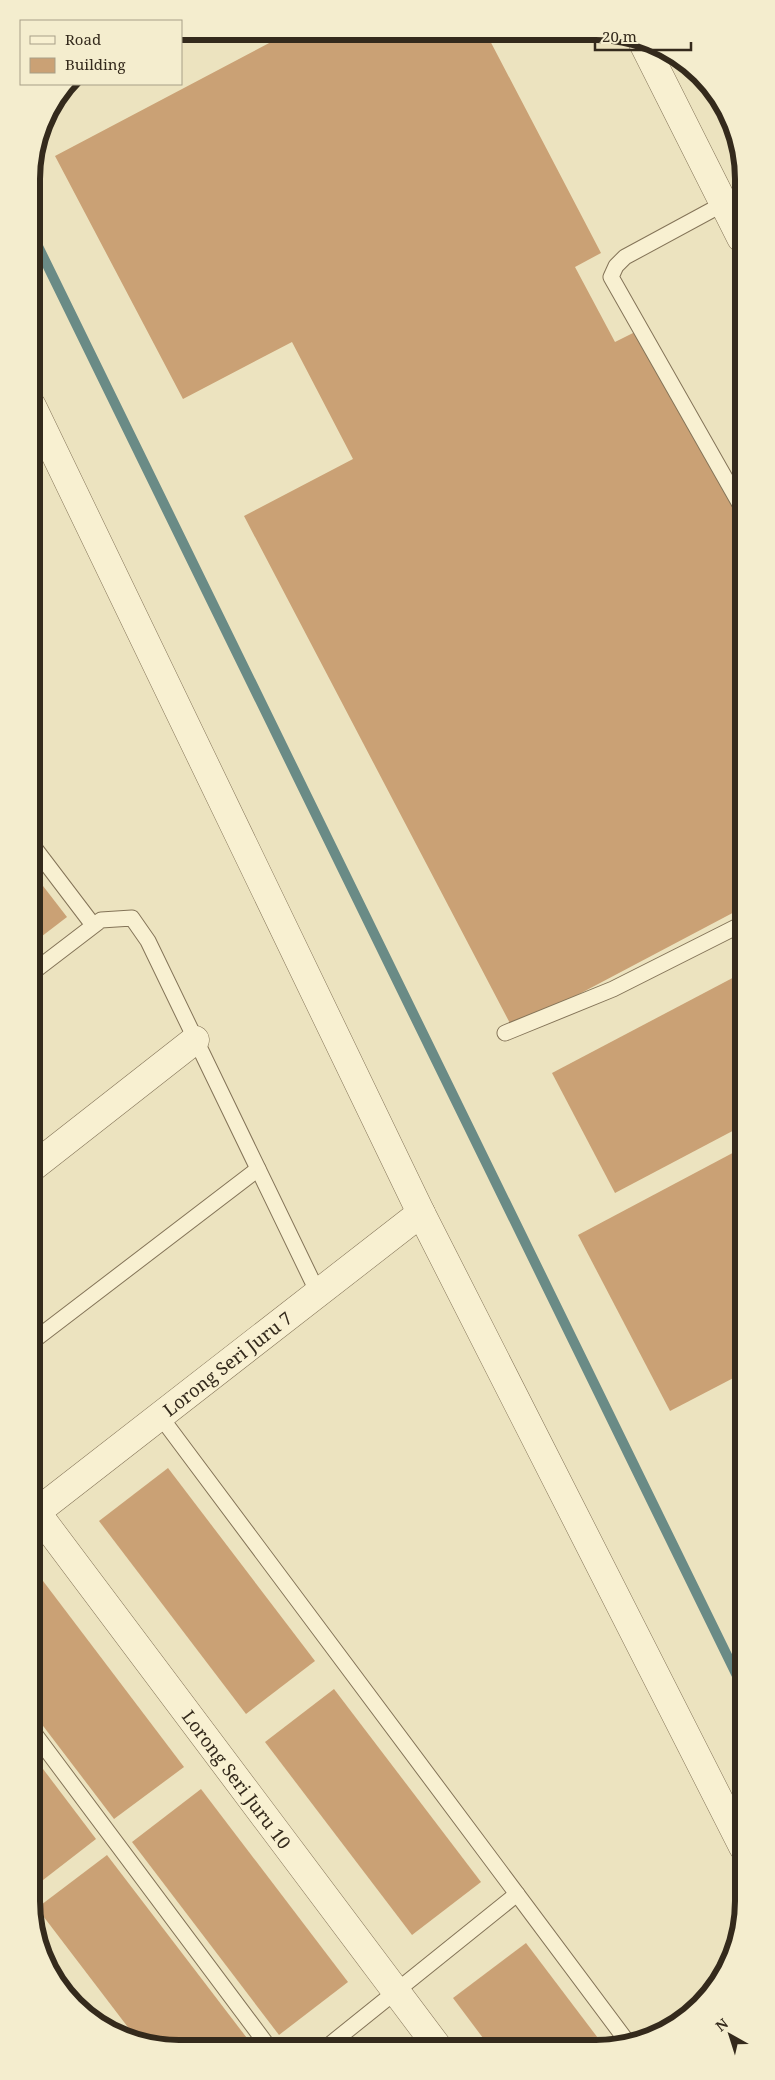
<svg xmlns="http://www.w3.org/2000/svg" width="775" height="2080" font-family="'Noto Serif',serif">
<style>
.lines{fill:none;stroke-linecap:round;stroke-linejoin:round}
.stream{stroke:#6a8b86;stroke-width:10}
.building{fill:#caa175}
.service-casing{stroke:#847458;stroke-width:17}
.minor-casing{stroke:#847458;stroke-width:29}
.service{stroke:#f8f0d1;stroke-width:15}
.minor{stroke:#f8f0d1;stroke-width:28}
.labels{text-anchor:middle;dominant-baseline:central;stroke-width:5;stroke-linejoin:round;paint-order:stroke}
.street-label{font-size:18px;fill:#342a1c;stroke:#f4edce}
.rim{fill:none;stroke:#342a1c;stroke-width:6}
</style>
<rect width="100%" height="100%" fill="#ece3bf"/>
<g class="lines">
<polyline class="stream" points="32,234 743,1688"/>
</g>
<g class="building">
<polygon points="290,32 486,33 601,253 575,267 615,342 641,329 741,521 742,908 513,1029 244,516 353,459 292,342 183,399 55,156"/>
<polygon points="33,873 67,917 33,943"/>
<polygon points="742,973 742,1126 615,1193 552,1073"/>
<polygon points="742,1148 743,1373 670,1411 578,1235"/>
<polygon points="168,1468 315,1661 246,1714 99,1521"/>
<polygon points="37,1573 184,1767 114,1819 34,1714 34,1576"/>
<polygon points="334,1689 481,1882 412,1935 265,1742"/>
<polygon points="34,1757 96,1839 34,1887"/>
<polygon points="201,1789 348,1982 279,2035 132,1842"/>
<polygon points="107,1855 253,2046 150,2046 140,2043 37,1908"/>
<polygon points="526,1943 604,2046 489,2046 453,1998"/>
<polygon points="388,2037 395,2046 377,2046"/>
</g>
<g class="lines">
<g class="service-casing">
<g id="service">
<polyline points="723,204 625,257 616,266 611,277 741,506"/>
<polyline points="33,846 93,925"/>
<polyline points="33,972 101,920 132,918 148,941 318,1293"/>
<polyline points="505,1033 613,989 742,924"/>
<polyline points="33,1341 258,1169"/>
<polyline points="160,1416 629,2044"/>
<polyline points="34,1733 268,2046"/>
<polyline points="328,2046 517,1894"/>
</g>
</g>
<g class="minor-casing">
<g id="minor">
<polyline points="642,41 741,238"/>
<polyline points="32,406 421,1213 743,1847"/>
<polyline points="33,1167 195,1040"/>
<path id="s1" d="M34,1509l403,537"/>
<path id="s2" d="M34,1514l387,-301"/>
</g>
</g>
<use href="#service" class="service"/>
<use href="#minor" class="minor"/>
</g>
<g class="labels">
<g class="street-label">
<text stroke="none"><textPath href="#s2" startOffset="245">Lorong Seri Juru 7</textPath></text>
<text stroke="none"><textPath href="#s1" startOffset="338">Lorong Seri Juru 10</textPath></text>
</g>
</g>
<path d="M0 0H775V2080H0ZM179 40H596A139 139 0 0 1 735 179V1901A139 139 0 0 1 596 2040H179A139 139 0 0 1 40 1901V179A139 139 0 0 1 179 40Z" fill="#f4edce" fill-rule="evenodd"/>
<path class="rim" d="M179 40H596A139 139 0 0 1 735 179V1901A139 139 0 0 1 596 2040H179A139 139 0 0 1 40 1901V179A139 139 0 0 1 179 40Z"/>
<rect x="20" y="20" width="162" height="65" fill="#f4edce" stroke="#a79f87"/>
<rect x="30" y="36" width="25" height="8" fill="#f8f0d1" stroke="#a79f87"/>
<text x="65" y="45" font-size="15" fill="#342a1c">Road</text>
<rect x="30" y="58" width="25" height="15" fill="#caa175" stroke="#a79f87"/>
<text x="65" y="70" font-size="15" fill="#342a1c">Building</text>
<g transform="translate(730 2035) rotate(321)" stroke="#f4edce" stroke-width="4" paint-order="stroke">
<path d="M0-4L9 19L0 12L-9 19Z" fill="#342a1c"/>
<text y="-8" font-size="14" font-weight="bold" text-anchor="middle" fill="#342a1c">N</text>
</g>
<path d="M595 42v8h96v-8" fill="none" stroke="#342a1c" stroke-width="2.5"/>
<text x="602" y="42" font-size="15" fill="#342a1c" stroke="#f4edce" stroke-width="4" paint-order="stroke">20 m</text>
</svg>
